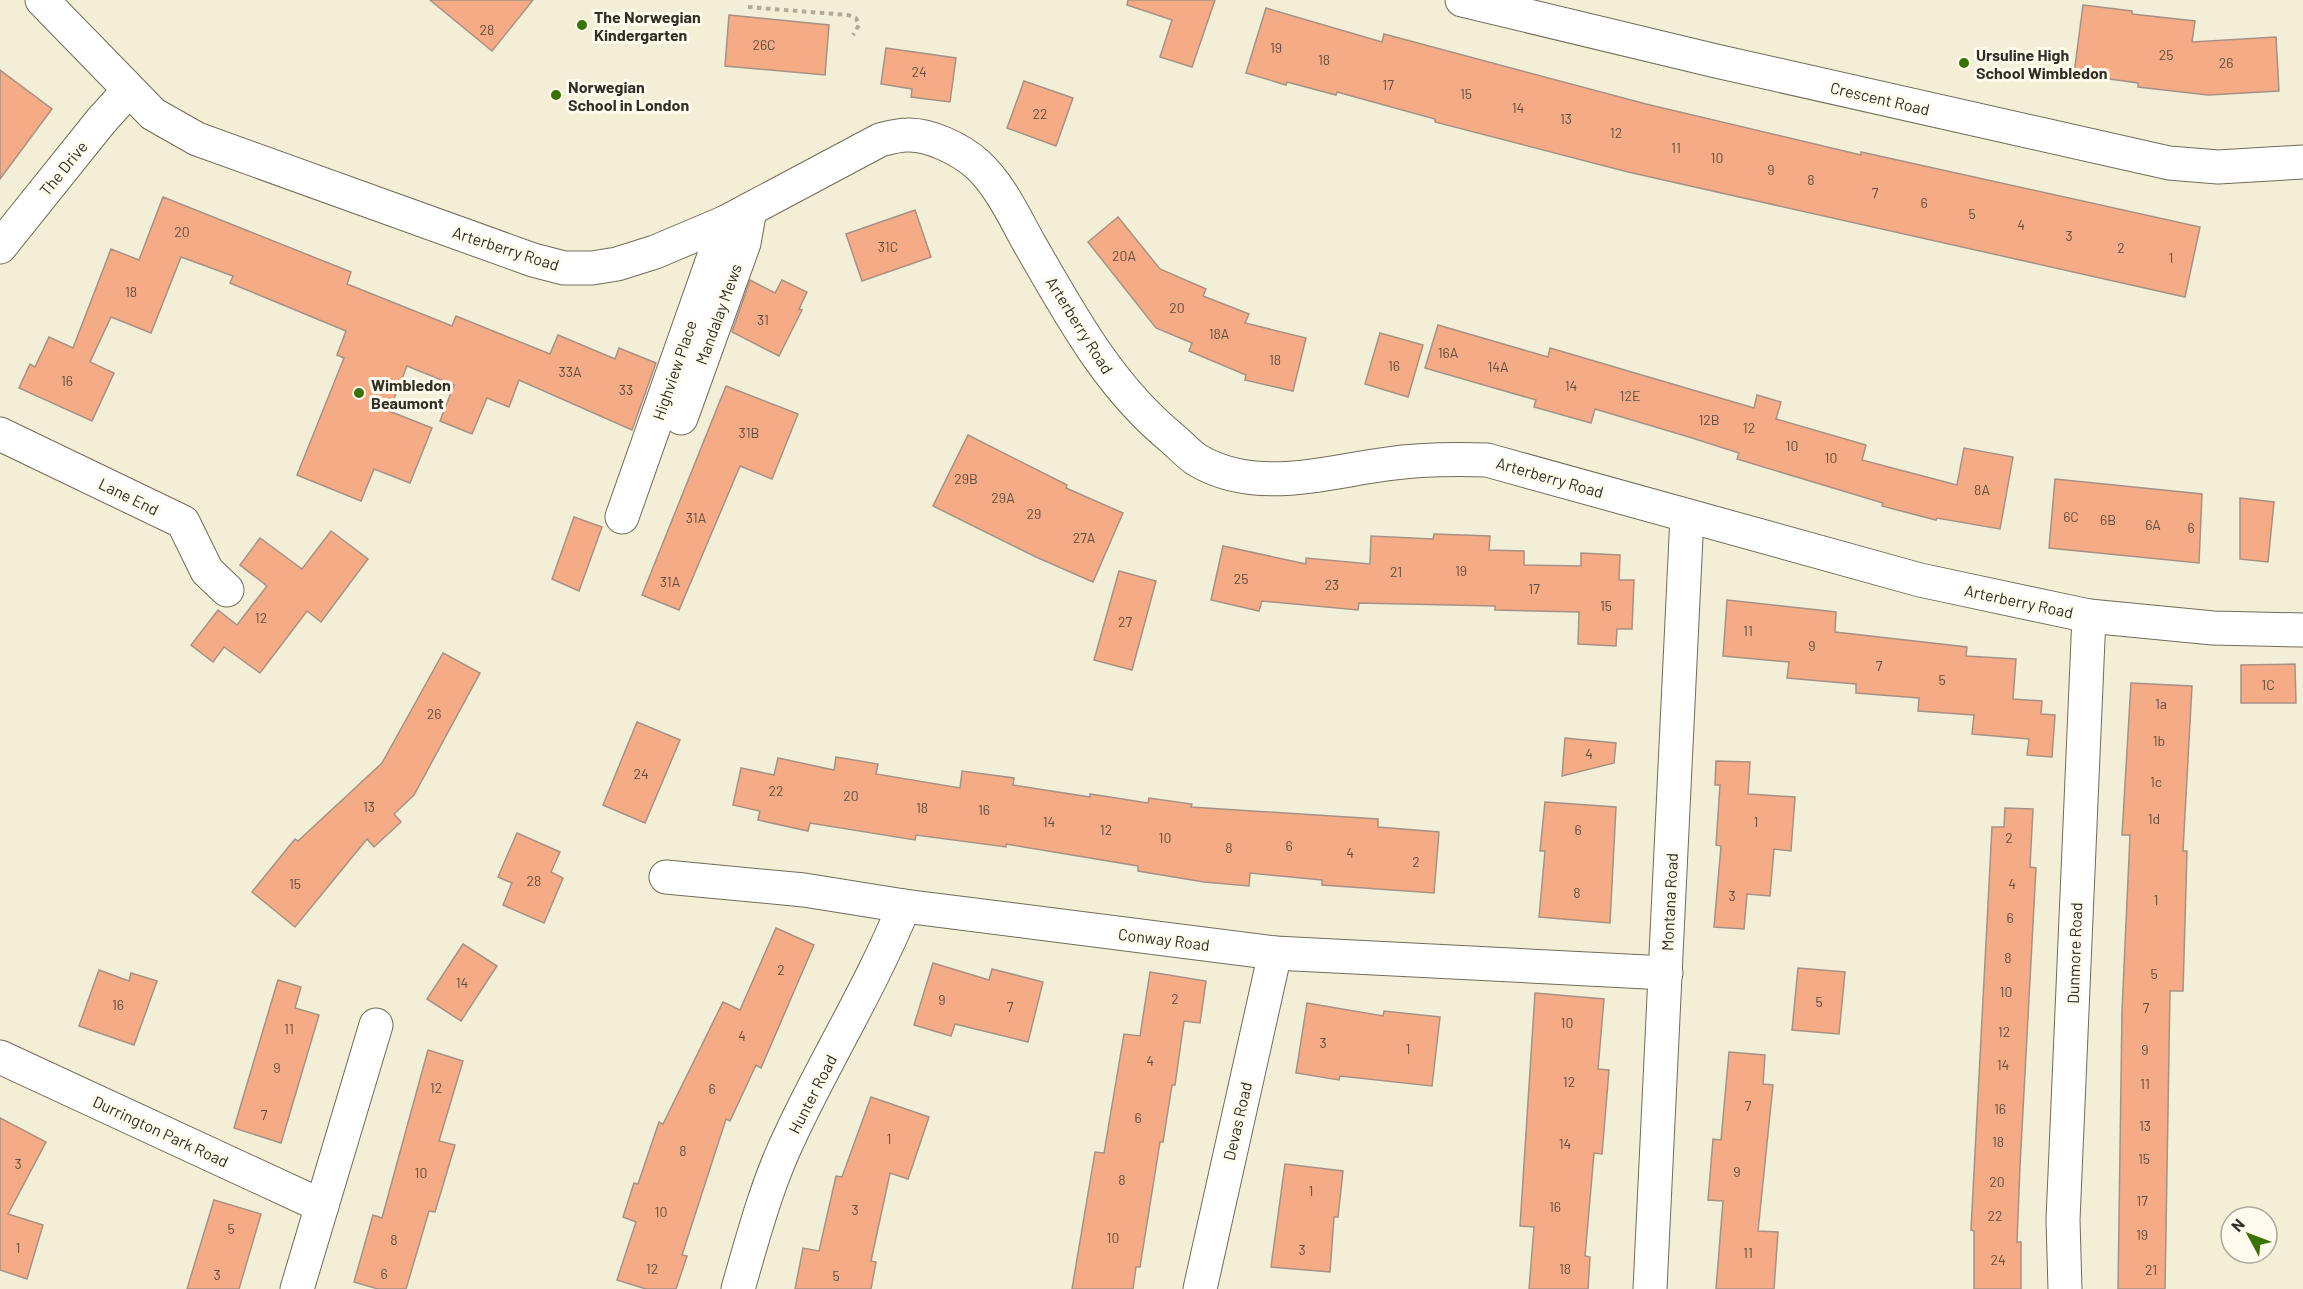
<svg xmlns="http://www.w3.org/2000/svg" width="2303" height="1289" font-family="Barlow,sans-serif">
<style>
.building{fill:#f5ac86;stroke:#a79185;stroke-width:1.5}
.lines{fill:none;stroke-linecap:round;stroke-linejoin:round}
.minor-casing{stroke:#706c57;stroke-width:35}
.path{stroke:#afab98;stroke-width:4;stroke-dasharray:4.5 4.5;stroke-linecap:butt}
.minor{stroke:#fff;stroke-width:33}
.poi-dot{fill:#387304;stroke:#fefbed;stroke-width:2}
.labels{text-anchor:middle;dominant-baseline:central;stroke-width:6;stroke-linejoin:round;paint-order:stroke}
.number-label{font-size:14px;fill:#614e3d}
.poi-label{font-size:16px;font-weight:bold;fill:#302e25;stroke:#fefbed;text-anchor:start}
.street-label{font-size:16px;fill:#302e25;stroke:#fefbed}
</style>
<rect width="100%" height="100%" fill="#f3eed6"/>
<g class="building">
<polygon points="430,0 533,0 492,51"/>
<polygon points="1128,0 1215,0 1192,67 1160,57 1172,20 1127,5"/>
<polygon points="2083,5 2132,11 2132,14 2195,21 2192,42 2276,37 2279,91 2208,95 2138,87 2138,83 2074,74"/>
<polygon points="1266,8 1382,42 1384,34 1646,104 1861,155 1861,152 2200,227 2185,297 1628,172 1435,122 1435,119 1337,92 1336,95 1287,82 1286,85 1246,73"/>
<polygon points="729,15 829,25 825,75 725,66"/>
<polygon points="886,48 956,58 950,102 911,97 912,89 881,84"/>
<polygon points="0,70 52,109 0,179"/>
<polygon points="1024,81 1073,98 1056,146 1007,128"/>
<polygon points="163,197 351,272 347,284 452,326 456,316 550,354 558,335 615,359 619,348 656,363 632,430 519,380 509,407 487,398 472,434 440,421 454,385 407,366 389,411 432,428 410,483 374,469 361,501 297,475 344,358 337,355 346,331 230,283 233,276 181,257 151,333 111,317 90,362 114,373 92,421 19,388 30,364 35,367 49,337 73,348 111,249 139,260"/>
<polygon points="915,210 931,257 862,281 846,234"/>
<polygon points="1118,217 1160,269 1206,289 1203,296 1249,314 1245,323 1306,338 1293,391 1245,380 1246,375 1189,351 1192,343 1156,328 1088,242"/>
<polygon points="750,280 775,293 782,280 807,292 799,309 802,310 779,356 732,332"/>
<polygon points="1438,325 1548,357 1550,348 1754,408 1757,395 1781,402 1776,419 1866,445 1862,460 1957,485 1964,448 2013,457 2000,529 1937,518 1936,520 1882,506 1883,503 1737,459 1739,453 1689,437 1595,409 1591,423 1534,407 1536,400 1425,368"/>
<polygon points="1380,333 1423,345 1408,397 1365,384"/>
<polygon points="726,386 798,414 772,479 740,466 679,610 642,595"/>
<polygon points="968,435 1067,485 1066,488 1123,513 1093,582 1036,557 933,506"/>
<polygon points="2055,479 2202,494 2199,563 2049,548"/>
<polygon points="2240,498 2274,502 2268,562 2240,559"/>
<polygon points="574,517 602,527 579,591 552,579"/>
<polygon points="331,531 368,559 321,622 307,611 260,673 224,647 213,662 191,645 218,610 237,625 267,586 240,565 260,538 302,569"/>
<polygon points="1434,534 1490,536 1489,550 1524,551 1524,565 1581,566 1581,553 1620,555 1619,580 1634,580 1632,629 1617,629 1616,646 1578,644 1579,612 1495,610 1495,606 1359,603 1358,610 1262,601 1259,611 1211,600 1223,546 1306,564 1306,558 1370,564 1371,536 1433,539"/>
<polygon points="1119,571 1156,581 1132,670 1094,660"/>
<polygon points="1727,600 1836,612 1835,632 1967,647 1966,656 2016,659 2013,699 2042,701 2041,714 2055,715 2052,757 2027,755 2029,739 1972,734 1974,715 1918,711 1919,698 1856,693 1856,684 1787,678 1789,662 1723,656"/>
<polygon points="443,653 480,673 414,795 394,814 401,822 374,847 367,839 295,927 252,892 295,839 298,841 382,763"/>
<polygon points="2295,664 2296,703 2241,703 2241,665"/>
<polygon points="2131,683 2192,686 2183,851 2187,851 2183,991 2170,991 2165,1289 2118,1289 2122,1011 2130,835 2122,835"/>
<polygon points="637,722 680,740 645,823 603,805"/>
<polygon points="1565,738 1616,743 1614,763 1562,776"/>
<polygon points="836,757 878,764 876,774 960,788 962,771 1014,778 1013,785 1090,797 1090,794 1148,803 1149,798 1192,804 1191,807 1378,819 1378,827 1439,832 1434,893 1322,885 1322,880 1250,873 1249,886 1204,882 1138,871 1138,866 1006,844 1006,847 916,835 915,840 810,823 808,831 758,820 760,811 733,805 741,768 774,775 778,758 834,770"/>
<polygon points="1716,761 1750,762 1748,794 1795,797 1791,851 1774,849 1770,896 1747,894 1744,929 1714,927 1721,846 1716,845 1720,785 1715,785"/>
<polygon points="1545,802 1616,807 1610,923 1539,917 1545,851 1540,851"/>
<polygon points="2005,808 2033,809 2030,867 2036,868 2020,1166 2017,1242 2021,1242 2021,1289 1974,1289 1974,1231 1971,1230 1992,827 2004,827"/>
<polygon points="517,833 560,852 551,872 563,878 544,923 503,905 512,883 498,877"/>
<polygon points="776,928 814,945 761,1068 756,1065 730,1121 726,1119 682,1255 687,1256 676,1289 646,1289 617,1280 636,1222 623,1217 634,1183 638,1184 659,1122 663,1124 723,1002 740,1010"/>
<polygon points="463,944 497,966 461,1021 427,999"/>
<polygon points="933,963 989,980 992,969 1043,982 1028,1042 955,1024 951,1036 914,1025"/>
<polygon points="1798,968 1845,972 1839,1034 1792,1030"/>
<polygon points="99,970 129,981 131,973 157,981 134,1045 79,1026"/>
<polygon points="1150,972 1206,981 1200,1023 1184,1021 1175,1085 1172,1085 1163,1142 1160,1142 1140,1267 1136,1267 1133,1289 1072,1289 1095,1152 1104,1153 1124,1034 1140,1036"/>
<polygon points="278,980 301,987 295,1008 319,1015 281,1143 234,1128"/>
<polygon points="1535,993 1604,999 1598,1069 1609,1070 1602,1154 1594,1153 1585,1256 1590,1257 1588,1289 1529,1289 1534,1227 1520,1226"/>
<polygon points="1307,1003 1383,1016 1384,1011 1440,1017 1432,1086 1340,1076 1339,1080 1296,1073"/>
<polygon points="428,1050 463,1061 439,1141 455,1145 435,1212 429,1211 406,1289 378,1289 354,1282 373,1215 382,1218"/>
<polygon points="1729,1052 1765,1055 1763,1084 1773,1085 1758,1231 1778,1232 1774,1289 1716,1289 1723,1201 1708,1200 1713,1139 1721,1140"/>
<polygon points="871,1097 929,1117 908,1179 890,1173 871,1261 876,1262 871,1289 795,1289 803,1248 819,1251 836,1176 842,1177"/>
<polygon points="0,1118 46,1142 8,1214 43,1225 27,1279 0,1270"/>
<polygon points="1285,1164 1343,1171 1338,1217 1334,1217 1330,1272 1271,1267"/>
<polygon points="214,1200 261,1214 239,1289 187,1289"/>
</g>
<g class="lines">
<g class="minor-casing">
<g id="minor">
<path d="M42,0l111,114 44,25 336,121 31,8h28l25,-4 38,-12 71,-30 154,-82c8,-2 18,-5 27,-5 22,-1 53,14 70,29 23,21 37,52 52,79 41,71 79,143 144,196 8,7 15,15 24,21 59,35 128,12 190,4 34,-5 67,-5 100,-4l433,120 169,36 124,12 90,2"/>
<polyline points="1462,0 1716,61 2169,163 2218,167 2303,162"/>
<polyline points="0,247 101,121 128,91"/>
<polyline points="681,418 744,243 750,209"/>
<polyline points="0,434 183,522 207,571 227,590"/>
<polyline points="622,517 726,222"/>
<polyline points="666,877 804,890 904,906 1275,953 1666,973"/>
<polyline points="0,1057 322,1206"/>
<polyline points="297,1289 376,1025"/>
<path d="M738,1289c15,-52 29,-106 53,-155 36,-77 81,-149 113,-228"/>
<polyline points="1200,1289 1275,953"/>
<polyline points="1650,1289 1687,516"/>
<polyline points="2065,1289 2063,1220 2089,616"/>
</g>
</g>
<polyline class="path" points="748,7 848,15 856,18 859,25 853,35"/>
<use href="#minor" class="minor"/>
</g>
<g class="poi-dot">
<circle cx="582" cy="25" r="6"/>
<circle cx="1964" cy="63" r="6"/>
<circle cx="556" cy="95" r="6"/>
<circle cx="359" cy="393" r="6"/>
</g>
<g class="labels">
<g class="number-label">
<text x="487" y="29">28</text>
<text x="764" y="44">26C</text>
<text x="1276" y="47">19</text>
<text x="2166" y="54">25</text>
<text x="1324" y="59">18</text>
<text x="2226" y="62">26</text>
<text x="919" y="71">24</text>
<text x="1388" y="84">17</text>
<text x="1466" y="93">15</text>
<text x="1518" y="107">14</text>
<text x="1040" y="113">22</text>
<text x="1566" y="118">13</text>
<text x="1616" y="132">12</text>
<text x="1676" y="147">11</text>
<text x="1717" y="157">10</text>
<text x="1771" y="169">9</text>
<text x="1811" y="179">8</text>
<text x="1875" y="192">7</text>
<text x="1924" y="202">6</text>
<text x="1972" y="213">5</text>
<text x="2021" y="224">4</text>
<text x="182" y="231">20</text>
<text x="2069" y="235">3</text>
<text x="888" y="246">31C</text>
<text x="2121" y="247">2</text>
<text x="1124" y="255">20A</text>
<text x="2171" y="257">1</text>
<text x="131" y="291">18</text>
<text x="1177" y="307">20</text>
<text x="763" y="319">31</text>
<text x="1219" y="333">18A</text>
<text x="1448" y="352">16A</text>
<text x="1275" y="359">18</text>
<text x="1394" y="365">16</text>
<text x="1498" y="366">14A</text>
<text x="570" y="371">33A</text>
<text x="67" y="380">16</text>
<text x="1571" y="385">14</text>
<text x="626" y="389">33</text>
<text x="1630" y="395">12E</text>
<text x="1709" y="419">12B</text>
<text x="1749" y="427">12</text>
<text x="749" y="432">31B</text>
<text x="1792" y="445">10</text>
<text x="1831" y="457">10</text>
<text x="966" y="478">29B</text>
<text x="1982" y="489">8A</text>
<text x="1003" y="497">29A</text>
<text x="1034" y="513">29</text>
<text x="2071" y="516">6C</text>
<text x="696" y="517">31A</text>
<text x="2108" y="519">6B</text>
<text x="2153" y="524">6A</text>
<text x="2191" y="527">6</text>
<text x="1084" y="537">27A</text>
<text x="1461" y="570">19</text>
<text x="1396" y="571">21</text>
<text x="1241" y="578">25</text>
<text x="670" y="581">31A</text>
<text x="1332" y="584">23</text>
<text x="1534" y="588">17</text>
<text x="1606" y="605">15</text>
<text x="261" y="617">12</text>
<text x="1125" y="621">27</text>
<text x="1748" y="630">11</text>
<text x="1812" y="645">9</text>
<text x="1879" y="665">7</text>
<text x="1942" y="679">5</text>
<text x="2268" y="684">1C</text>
<text x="2161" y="703">1a</text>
<text x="434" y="713">26</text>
<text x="2159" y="740">1b</text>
<text x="1589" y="753">4</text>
<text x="641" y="773">24</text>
<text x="2156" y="781">1c</text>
<text x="776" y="790">22</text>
<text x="851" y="795">20</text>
<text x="369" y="806">13</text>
<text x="922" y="807">18</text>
<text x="984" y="809">16</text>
<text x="2154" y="818">1d</text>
<text x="1049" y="821">14</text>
<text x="1756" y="821">1</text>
<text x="1106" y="829">12</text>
<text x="1578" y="829">6</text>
<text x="1165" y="837">10</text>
<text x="2009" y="837">2</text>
<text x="1289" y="845">6</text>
<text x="1229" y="847">8</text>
<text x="1350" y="852">4</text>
<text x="1416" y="861">2</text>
<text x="534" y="880">28</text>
<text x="295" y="883">15</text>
<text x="2012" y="883">4</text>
<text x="1577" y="892">8</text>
<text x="1732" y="895">3</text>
<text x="2156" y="899">1</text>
<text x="2010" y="917">6</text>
<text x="2008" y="957">8</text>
<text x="781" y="969">2</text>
<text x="2154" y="973">5</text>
<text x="462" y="982">14</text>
<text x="2006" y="991">10</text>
<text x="1175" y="998">2</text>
<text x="942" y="999">9</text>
<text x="1819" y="1001">5</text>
<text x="118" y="1004">16</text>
<text x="1010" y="1006">7</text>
<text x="2146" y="1007">7</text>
<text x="1567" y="1022">10</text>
<text x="289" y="1028">11</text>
<text x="2004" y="1031">12</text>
<text x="742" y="1035">4</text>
<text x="1323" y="1042">3</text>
<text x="1408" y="1048">1</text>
<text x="2145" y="1049">9</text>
<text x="1150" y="1060">4</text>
<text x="2003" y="1064">14</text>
<text x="277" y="1067">9</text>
<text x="1569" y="1081">12</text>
<text x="2145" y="1083">11</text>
<text x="436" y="1087">12</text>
<text x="712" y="1088">6</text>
<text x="1748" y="1105">7</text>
<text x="2000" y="1108">16</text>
<text x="264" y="1114">7</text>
<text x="1138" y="1117">6</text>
<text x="2145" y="1125">13</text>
<text x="889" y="1138">1</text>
<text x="1998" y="1141">18</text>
<text x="1565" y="1143">14</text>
<text x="683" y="1150">8</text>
<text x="2144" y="1158">15</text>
<text x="18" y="1163">3</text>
<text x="1737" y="1171">9</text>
<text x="421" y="1172">10</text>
<text x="1122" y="1179">8</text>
<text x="1997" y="1181">20</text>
<text x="1311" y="1190">1</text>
<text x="2142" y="1200">17</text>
<text x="1555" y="1206">16</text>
<text x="855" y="1209">3</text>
<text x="661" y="1211">10</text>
<text x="1995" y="1215">22</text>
<text x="231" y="1228">5</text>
<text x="2142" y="1234">19</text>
<text x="1113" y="1237">10</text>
<text x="394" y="1239">8</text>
<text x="18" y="1247">1</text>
<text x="1302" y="1249">3</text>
<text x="1748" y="1252">11</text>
<text x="1998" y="1259">24</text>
<text x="652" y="1268">12</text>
<text x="1565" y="1268">18</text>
<text x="2151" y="1269">21</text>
<text x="384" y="1273">6</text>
<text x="217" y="1274">3</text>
<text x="836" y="1275">5</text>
</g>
<g class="poi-label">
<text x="594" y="16">The Norwegian<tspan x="594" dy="18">Kindergarten</tspan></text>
<text x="1976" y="54">Ursuline High<tspan x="1976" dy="18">School Wimbledon</tspan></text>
<text x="568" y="86">Norwegian<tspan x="568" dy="18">School in London</tspan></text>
<text x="371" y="384">Wimbledon<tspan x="371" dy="18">Beaumont</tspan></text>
</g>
<g class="street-label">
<text transform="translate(1880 98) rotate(13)">Crescent Road</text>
<text transform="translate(63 168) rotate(-51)">The Drive</text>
<text transform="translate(506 248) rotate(18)">Arterberry Road</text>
<text transform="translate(718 314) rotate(-70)">Mandalay Mews</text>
<text transform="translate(1080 325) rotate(58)">Arterberry Road</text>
<text transform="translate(674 370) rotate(-71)">Highview Place</text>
<text transform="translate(1550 477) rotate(16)">Arterberry Road</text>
<text transform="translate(129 496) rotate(26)">Lane End</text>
<text transform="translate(2019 601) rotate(12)">Arterberry Road</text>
<text transform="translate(1669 902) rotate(-87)">Montana Road</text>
<text transform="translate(1164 939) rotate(7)">Conway Road</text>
<text transform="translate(2074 953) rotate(-88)">Dunmore Road</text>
<text transform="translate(812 1094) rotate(-63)">Hunter Road</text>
<text transform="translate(1237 1121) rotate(-77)">Devas Road</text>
<text transform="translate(161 1131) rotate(25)">Durrington Park Road</text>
</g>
</g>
<g transform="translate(2249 1235) rotate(311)"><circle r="28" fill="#fefbed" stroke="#aca99d" stroke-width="1.5"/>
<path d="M0-4.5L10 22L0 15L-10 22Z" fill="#387304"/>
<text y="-9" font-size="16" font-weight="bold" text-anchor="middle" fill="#302e25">N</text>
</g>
</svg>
